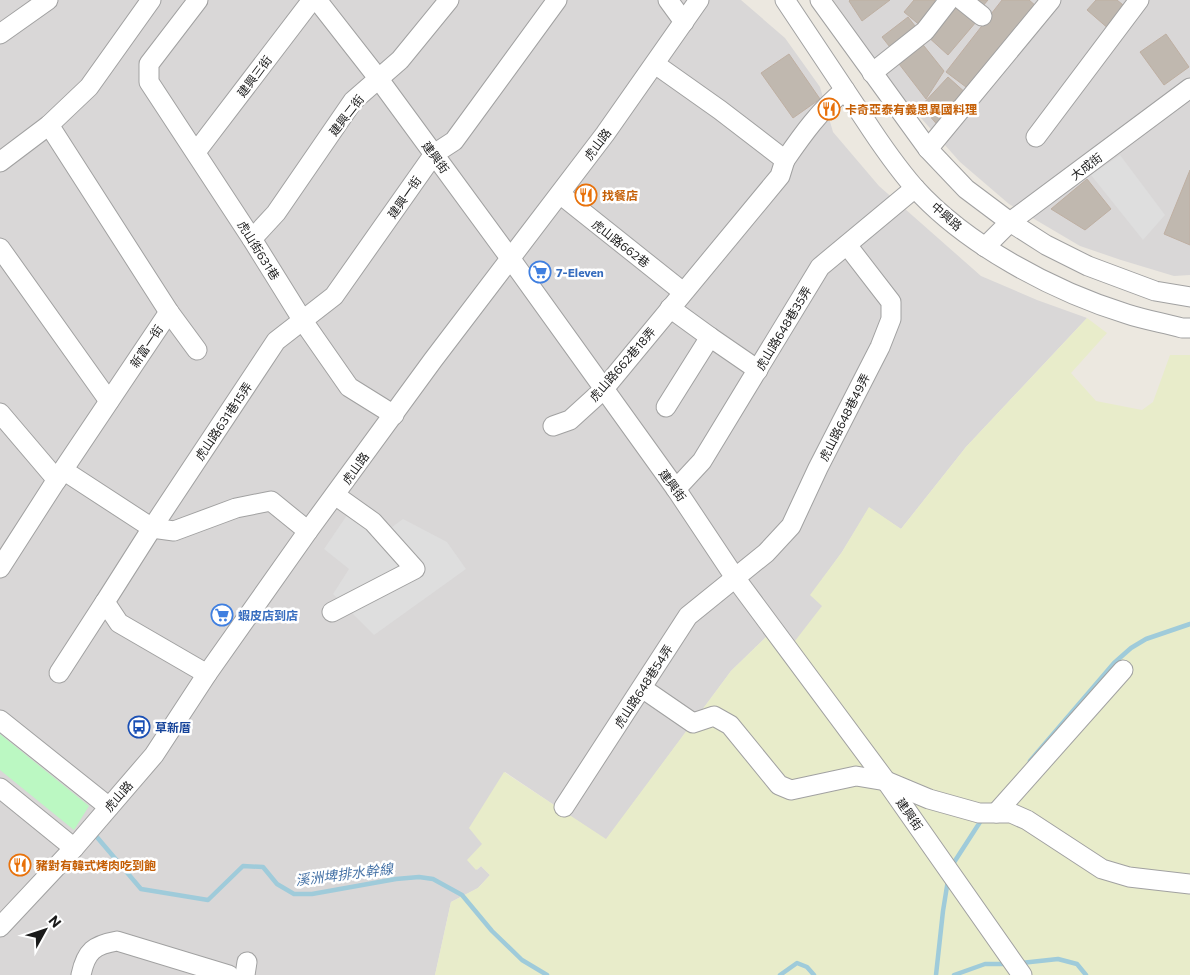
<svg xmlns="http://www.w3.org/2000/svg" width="1190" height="975" font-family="Commissioner,'Noto Sans TC',sans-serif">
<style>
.residential{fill:#d9d7d7}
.farmland{fill:#e8ecca}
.park{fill:#bbf8c2}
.parking{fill:#dedede}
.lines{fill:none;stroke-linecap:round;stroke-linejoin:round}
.stream{stroke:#9fcbda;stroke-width:4.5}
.building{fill:#c0b8af;stroke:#beafa2}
.minor-casing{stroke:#a1a1a1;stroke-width:21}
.minor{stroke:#fff;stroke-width:19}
.labels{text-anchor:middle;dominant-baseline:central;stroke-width:5;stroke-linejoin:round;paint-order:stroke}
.street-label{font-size:12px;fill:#1a1a1a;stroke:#fff}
.food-label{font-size:12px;font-weight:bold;fill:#c56008;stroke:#fff;text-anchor:start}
.shop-label{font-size:12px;font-weight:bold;fill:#366cbe;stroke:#fff;text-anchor:start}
.transit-label{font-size:12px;font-weight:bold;fill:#164399;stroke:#fff;text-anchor:start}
.water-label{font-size:14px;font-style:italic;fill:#4975a8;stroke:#fff}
</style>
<rect width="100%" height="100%" fill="#ece8e0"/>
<g class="residential">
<polygon points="0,0 741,0 785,38 820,87 833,132 879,186 981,276 1037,300 1087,318 966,447 901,529 869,508 842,552 811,595 823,606 788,651 766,637 731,671 606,840 505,772 482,844 477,870 481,866 490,875 478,888 451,902 435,975 0,975"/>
<polygon points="833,0 1190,0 1190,275 1174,276 1121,260 1080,246 1009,204 960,162 890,83"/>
</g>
<polygon class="farmland" points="1087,318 1107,333 1071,373 1096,401 1142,410 1153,402 1170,355 1190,355 1190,975 435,975 451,902 478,888 490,875 481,866 476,870 467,860 482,844 469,828 504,772 606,839 731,671 766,637 788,650 822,606 810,595 842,552 869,507 901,529 966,447"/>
<polygon class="park" points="0,734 89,806 74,830 0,770"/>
<g class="parking">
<polygon points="1120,155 1165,215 1143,240 1091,175"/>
<polygon points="358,499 392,527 403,519 447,542 466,569 374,635 333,594 349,569 324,549"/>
</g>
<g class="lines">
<g class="stream">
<polyline points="1030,761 1114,663 1131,648 1146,639 1190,624"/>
<polyline points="96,836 141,889 208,900 243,866 263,867 277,884 294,894 312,894 396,879 419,877 433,879 462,895 492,931 522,960 547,975"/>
<polyline points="951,867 982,819"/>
<polyline points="1021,963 1058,959 1077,964 1086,975"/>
<polyline points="780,975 797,963 807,967 814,975"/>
<polyline points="936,975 943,911 948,880"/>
<polyline points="954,975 985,964 1008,964"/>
</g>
</g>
<g class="building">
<polygon points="850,0 890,0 862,21 849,1"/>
<polygon points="914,0 934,0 940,5 922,27 904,12"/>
<polygon points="974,0 988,0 982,7"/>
<polygon points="1002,0 1029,0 1036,6 970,90 946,72"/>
<polygon points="1096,0 1117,0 1128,9 1110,30 1087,10"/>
<polygon points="954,3 976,22 948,55 926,35"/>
<polygon points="908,17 919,31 893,51 882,37"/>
<polygon points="1166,34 1189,67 1164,85 1140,52"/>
<polygon points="920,41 944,71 926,99 896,60"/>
<polygon points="789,54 820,99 793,118 761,73"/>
<polygon points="948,77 968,95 941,129 921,106"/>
<polygon points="1190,170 1190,245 1164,234"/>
<polygon points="1087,179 1111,209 1085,230 1051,209"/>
</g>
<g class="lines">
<g class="minor-casing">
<g id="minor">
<polyline points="198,0 149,64 149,82 252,239 303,321 349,387 394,415"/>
<polyline points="317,0 378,78 510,258 676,489 736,579 886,781 1022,975"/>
<polyline points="668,0 684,22"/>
<path d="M785,0c27,40 53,80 80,120 15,23 31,46 49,67 52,58 139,104 213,127 18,6 37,9 55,14h8"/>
<polyline points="820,0 928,149 966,189 1010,222 1046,245 1088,266 1155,291 1190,297"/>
<polyline points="962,0 982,16"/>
<polyline points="0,34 48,0"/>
<polyline points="872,73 925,31 949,0"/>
<polyline points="49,125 169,312 197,350"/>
<polyline points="1036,137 1139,0"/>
<polyline points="928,149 1051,0"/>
<polyline points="196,152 312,0"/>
<path d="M785,160c18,-26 35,-50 60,-70"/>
<polyline points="0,162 49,125 89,87 151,0"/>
<polyline points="560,194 683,292"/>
<polyline points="252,239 276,213 353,101 400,60 449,0"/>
<polyline points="985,247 1010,222 1190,88"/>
<polyline points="0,248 109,401"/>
<polyline points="670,308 710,337 758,370"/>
<polyline points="666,407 710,337"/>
<polyline points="0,413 57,480"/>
<polyline points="553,426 570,420 603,390 780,176 785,160 720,110 655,64"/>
<polyline points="63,470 152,528 174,531 236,508 271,501 308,531"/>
<polyline points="676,489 702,461 820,267 915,188"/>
<polyline points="0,568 63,470 169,312"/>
<polyline points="332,612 415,569 373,522 335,495"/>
<polyline points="59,673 105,602"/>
<polyline points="207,674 119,623 105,602 152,528 276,341 334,296 434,154 454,141 557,0"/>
<polyline points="642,688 693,723 714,716 730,725 779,785 791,790 856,776 886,781 929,799 979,813 1011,813 1027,820 1102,869 1129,877 1190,884"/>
<polyline points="0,720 109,807"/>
<polyline points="0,788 74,848"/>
<polyline points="564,807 688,616 766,553 791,526 818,468 880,347 891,319 891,302 847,245"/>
<polyline points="996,813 1123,670"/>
<polyline points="0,927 74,848 154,755 207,674 308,531 433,360 605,134 699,0"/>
<path d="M81,975c5,-24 13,-30 36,-34l112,34"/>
<polyline points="245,975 247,962"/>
</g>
</g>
<use href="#minor" class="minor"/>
</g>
<defs>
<g id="restaurant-ring" transform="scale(1.125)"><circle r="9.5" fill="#fff" stroke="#e8710a" stroke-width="1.5"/><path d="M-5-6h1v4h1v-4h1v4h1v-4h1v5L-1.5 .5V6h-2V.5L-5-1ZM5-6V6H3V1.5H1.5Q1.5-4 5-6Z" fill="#e8710a"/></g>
<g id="supermarket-ring" transform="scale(1.125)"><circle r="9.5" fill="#fff" stroke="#3f7fe0" stroke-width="1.5"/><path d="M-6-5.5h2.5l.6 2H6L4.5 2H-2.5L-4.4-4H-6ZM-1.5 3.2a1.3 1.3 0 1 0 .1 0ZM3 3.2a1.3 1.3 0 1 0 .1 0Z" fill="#3f7fe0"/></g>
<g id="bus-ring" transform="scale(1.125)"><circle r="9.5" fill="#fff" stroke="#1a4fb4" stroke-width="1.5"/><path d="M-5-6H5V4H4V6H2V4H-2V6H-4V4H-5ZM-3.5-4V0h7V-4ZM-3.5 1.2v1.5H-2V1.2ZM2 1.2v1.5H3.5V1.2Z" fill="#1a4fb4"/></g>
</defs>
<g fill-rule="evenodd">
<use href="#restaurant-ring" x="829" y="109"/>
<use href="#restaurant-ring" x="586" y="195"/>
<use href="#supermarket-ring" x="540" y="272"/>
<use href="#supermarket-ring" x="222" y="615"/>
<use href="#bus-ring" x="139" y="727"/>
<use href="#restaurant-ring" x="20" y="865"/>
</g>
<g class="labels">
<g class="street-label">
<text transform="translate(254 76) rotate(-53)">建興三街</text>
<text transform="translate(346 115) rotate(-52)">建興二街</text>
<text transform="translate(597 144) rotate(-53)">虎山路</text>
<text transform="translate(436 157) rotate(54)">建興街</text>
<text transform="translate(1086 166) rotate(-37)">大成街</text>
<text transform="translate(404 197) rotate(-55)">建興一街</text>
<text transform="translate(947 216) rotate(41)">中興路</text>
<text transform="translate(621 243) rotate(38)">虎山路662巷</text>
<text transform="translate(259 250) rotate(58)">虎山街631巷</text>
<text transform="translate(783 328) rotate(-59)">虎山路648巷35弄</text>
<text transform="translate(146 346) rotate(-56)">新富一街</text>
<text transform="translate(622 364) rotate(-49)">虎山路662巷18弄</text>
<text transform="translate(844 417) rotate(-63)">虎山路648巷49弄</text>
<text transform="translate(223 421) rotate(-56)">虎山路631巷15弄</text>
<text transform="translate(355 468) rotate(-54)">虎山路</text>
<text transform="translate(673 485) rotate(54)">建興街</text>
<text transform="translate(643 686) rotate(-57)">虎山路648巷54弄</text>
<text transform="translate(118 796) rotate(-49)">虎山路</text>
<text transform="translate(910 814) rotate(55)">建興街</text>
</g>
<g class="food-label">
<text x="845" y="109">卡奇亞泰有義思異國料理</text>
<text x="602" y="195">找餐店</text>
<text x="36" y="865">豬對有韓式烤肉吃到飽</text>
</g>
<g class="shop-label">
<text x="556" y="272">7-Eleven</text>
<text x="238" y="615">蝦皮店到店</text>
</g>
<g class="transit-label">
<text x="155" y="727">草新厝</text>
</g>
<g class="water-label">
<text transform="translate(344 874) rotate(-7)">溪洲埤排水幹線</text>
</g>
</g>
<g transform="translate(45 930) rotate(50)" stroke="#ffffff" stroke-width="4" paint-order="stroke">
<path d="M0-4L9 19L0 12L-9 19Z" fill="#1a1a1a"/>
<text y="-8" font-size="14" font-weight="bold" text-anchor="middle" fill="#1a1a1a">N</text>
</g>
</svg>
